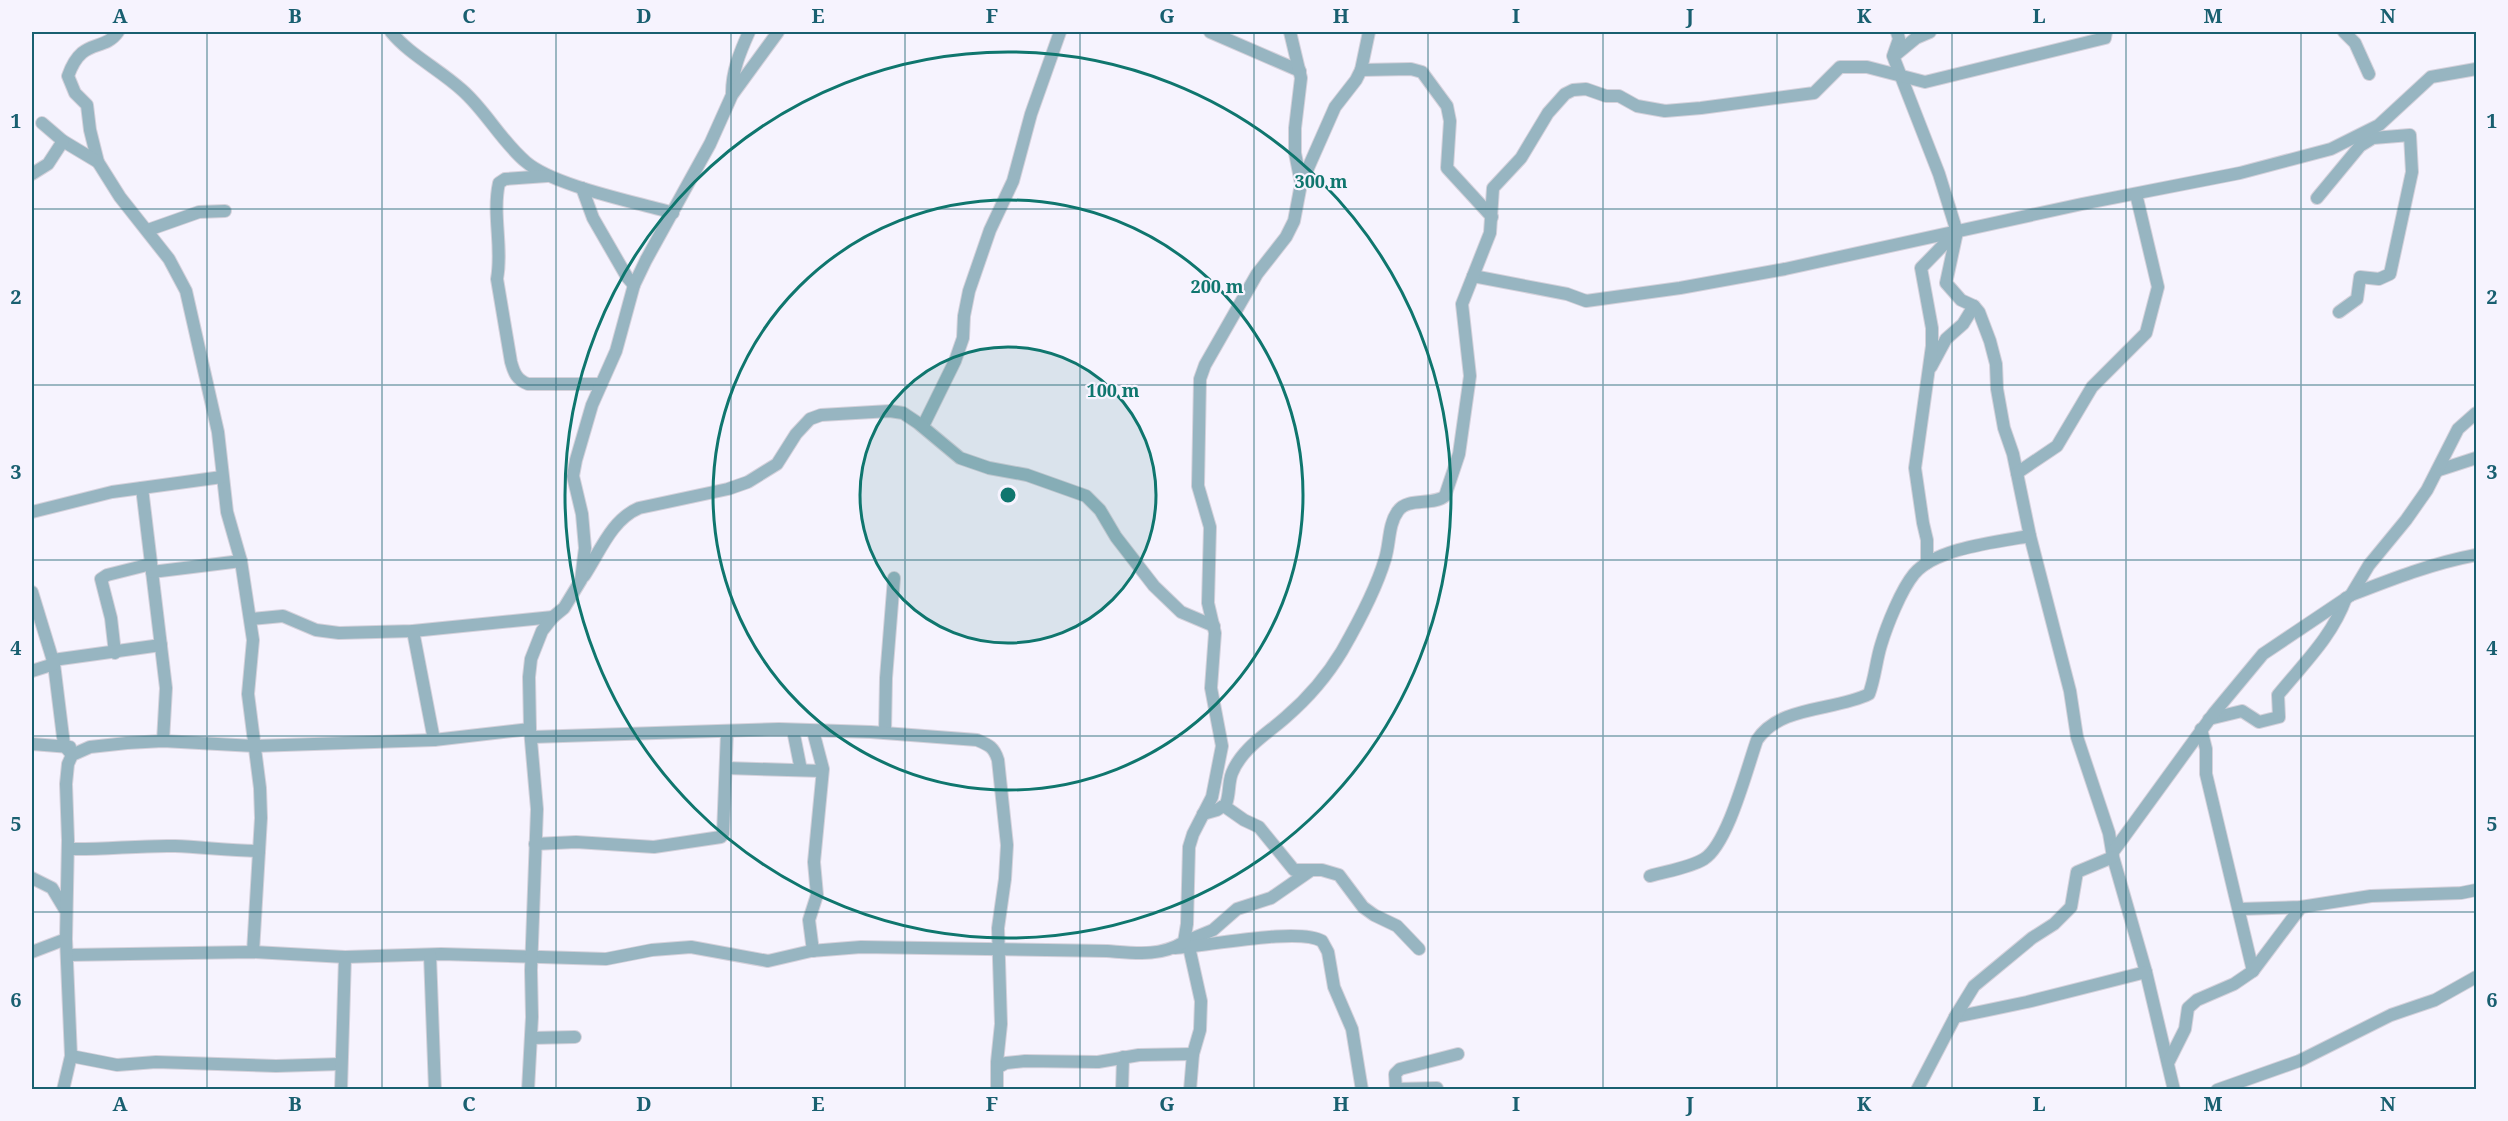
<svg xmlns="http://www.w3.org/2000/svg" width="2508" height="1121" font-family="'Noto Serif',serif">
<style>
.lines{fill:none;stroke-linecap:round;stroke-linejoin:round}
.minor-casing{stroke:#d4d1db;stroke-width:14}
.minor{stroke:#97b5c1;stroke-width:12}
.grid{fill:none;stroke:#195f70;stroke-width:1.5;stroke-opacity:0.55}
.ring{fill:none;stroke:#0f766e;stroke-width:3}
.centre{fill:#0f766e;stroke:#f6f3fe;stroke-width:3}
.ring-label{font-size:18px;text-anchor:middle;font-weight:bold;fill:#0f766e;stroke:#f6f3fe;stroke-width:4.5;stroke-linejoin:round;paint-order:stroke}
.neatline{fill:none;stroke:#195f70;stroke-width:2}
.grid-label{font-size:20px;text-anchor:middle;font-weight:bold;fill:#195f70}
</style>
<rect width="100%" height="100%" fill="#f6f3fe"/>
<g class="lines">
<g class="minor-casing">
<g id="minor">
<path d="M118,32c-15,21 -36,4 -50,44l7,17 12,12 3,25 8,32 22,35 49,62 17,32 32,141 9,80 14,49 12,79 -5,54 12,94 1,30 -8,134"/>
<path d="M391,32c19,23 48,37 71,58 24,21 39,51 64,72 28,24 110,40 147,51"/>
<polyline points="1210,32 1300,71"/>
<polyline points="1290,32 1301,78 1295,128 1295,153 1301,183"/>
<polyline points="1897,32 1899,39 1893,56 1939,174 1957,232 1946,283 1961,300 1974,306 1979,312 1990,341 1996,364 1997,389 2004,428 2013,454 2030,536 2070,691 2077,737 2109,833 2113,857 2146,972 2174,1090"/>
<polyline points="2344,32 2355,43 2369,74"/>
<polyline points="1894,56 1916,38 1930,32"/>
<polyline points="1361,70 1411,69 1422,72 1447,106 1450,121 1447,168 1492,217"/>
<path d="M732,93c0,-22 8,-41 17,-61"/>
<polyline points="42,123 63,141 98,162"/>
<polyline points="32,174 48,164 63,141"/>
<path d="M547,176l-42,3 -6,4c-7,32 4,64 -2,96l14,83c3,11 6,18 17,22h73"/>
<polyline points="582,188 593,218 627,277 634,285"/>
<polyline points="2317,198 2360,146 2373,138 2410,135 2412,172 2390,274 2379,279 2360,277 2357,299 2339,312"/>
<polyline points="148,230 199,212 225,211"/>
<polyline points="1473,276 1567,294 1586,301 1680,288 1785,269 2082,204 2240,173 2331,149 2379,125 2431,77 2476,69"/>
<polyline points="1931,367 1946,339 1963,324 1974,306"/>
<polyline points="923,426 955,361 963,338 964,316 969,291 990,230 1013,181 1031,114 1060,32"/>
<polyline points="2439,470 2476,458"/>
<polyline points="2017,473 2057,446 2092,387 2146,333 2158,287 2136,194"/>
<polyline points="142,488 166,688 163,741"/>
<polyline points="32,512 112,492 222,477"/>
<polyline points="1927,563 1927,540 1923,523 1915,468 1932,346 1932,328 1921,268 1956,232"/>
<polyline points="152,572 241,561"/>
<path d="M584,576c16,-24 27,-56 55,-68l89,-19 20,-7 29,-18 19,-30 14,-15 11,-4 69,-4 13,2 15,10 42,35 29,10 38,7 59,21 14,14 16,27 38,49 27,26 33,14"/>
<polyline points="32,592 54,664 64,745 72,755"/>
<path d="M2351,595c41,-16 82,-32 125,-40"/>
<polyline points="251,619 283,616 316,630 339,633 413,631 553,617"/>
<polyline points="413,631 434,740"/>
<polyline points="115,653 111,618 101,579 107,575 151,564"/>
<polyline points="53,660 161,645"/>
<polyline points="32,671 54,664"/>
<path d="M2209,719l33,-8 17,11 20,-5 -1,-22c25,-31 54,-58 68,-97"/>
<polyline points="2201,729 2206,749 2206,774 2253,971"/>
<polyline points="793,730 801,770"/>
<polyline points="813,731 823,769 814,862 817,895 809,920 813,951"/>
<polyline points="885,733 886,678 894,578"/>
<path d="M532,737l247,-8 92,3 106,8c12,5 17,7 21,20l9,85 -2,34 -7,49 3,96 -4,38v28"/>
<polyline points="32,744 70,747"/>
<polyline points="726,768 822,771"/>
<polyline points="1224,806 1244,820 1259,827 1294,870 1322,870 1339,875 1363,907 1374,915 1397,926 1419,949"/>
<path d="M1203,814l14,-4 9,-6c4,-10 2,-21 6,-31 10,-25 35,-39 54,-56 22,-19 41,-41 56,-66 16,-28 34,-61 43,-92 5,-15 3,-35 13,-48 10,-14 35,-5 47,-15l14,-42 11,-78 -8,-72 28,-71 3,-45 28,-30 27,-45 17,-19 8,-4 13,-1 20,7h13l18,10 28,5 36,-3 113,-15 26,-26h27l58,15 180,-44 1,-6"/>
<polyline points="535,844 576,842 654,847 721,837 723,834 727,732"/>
<path d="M68,849c36,1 72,-4 107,-3 28,1 56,5 84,5"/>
<polyline points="2113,852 2214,713 2263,654 2351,595 2369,565 2406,520 2427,490 2458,429 2476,413"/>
<path d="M1650,876c17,-5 39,-8 54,-17 24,-15 43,-91 53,-119 23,-35 78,-29 112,-46 6,-16 7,-33 12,-49 6,-20 20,-55 33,-71 22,-26 83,-32 116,-38"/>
<polyline points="32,878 52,888 64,908"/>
<polyline points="2239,909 2301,907 2371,896 2461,893 2476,890"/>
<polyline points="1184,942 1213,930 1237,909 1271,898 1310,871"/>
<polyline points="1189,947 1201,1001 1200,1030 1193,1054 1190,1090"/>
<path d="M1175,948c32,-2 124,-21 147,-7l6,11 6,35 18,42 10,61"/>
<polyline points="32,952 66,939"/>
<path d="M67,955l186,-3 92,5 96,-3 165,5 46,-9 39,-3 77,14 43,-10 50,-4 246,4c28,2 53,6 77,-9l3,-18 2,-77 4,-13 19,-37 10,-51 -11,-58 4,-55 -7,-30 2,-76 -12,-41 2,-107 5,-14 52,-91 29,-37 8,-16 7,-37 34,-77 21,-27 5,-10 8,-38"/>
<polyline points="430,955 435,1090"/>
<polyline points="1955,1017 2027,1002 2146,972"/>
<polyline points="531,1038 575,1037"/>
<polyline points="71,1056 117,1065 156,1062 276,1066 341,1064"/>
<polyline points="2168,1063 2185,1029 2188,1008 2197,1000 2234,984 2253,971 2301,907"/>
<polyline points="997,1068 1006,1063 1025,1061 1098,1062 1139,1055 1193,1054"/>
<polyline points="1396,1089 1437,1088"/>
<polyline points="63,1090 71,1056 66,939 68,840 66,784 68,764 72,755 90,747 127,743 163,741 254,746 434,740 530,729"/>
<polyline points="341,1090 345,957"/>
<polyline points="528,1090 532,1017 531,970 537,809 530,729 529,677 531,659 542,631 553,617 564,608 581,580 585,548 582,514 573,476 576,460 592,405 616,351 634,285 646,260 710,144 732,95 778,32"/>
<polyline points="1122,1090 1123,1057"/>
<polyline points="1396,1090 1395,1074 1400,1069 1458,1054"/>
<polyline points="1917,1090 1955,1017 1974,986 2032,938 2054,924 2071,907 2077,872 2113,857"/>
<polyline points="2217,1090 2299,1061 2391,1015 2435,1000 2476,977"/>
</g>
</g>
<use href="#minor" class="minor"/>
</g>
<path class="grid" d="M207,32v1058M382,32v1058M556,32v1058M731,32v1058M905,32v1058M1080,32v1058M1254,32v1058M1428,32v1058M1603,32v1058M1777,32v1058M1952,32v1058M2126,32v1058M2301,32v1058M32,209h2444M32,385h2444M32,560h2444M32,736h2444M32,912h2444"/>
<circle cx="1008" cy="495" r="148" fill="#0f766e" fill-opacity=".12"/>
<g class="ring">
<circle cx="1008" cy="495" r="148"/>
<circle cx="1008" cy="495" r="295"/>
<circle cx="1008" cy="495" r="443"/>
</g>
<circle cx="1008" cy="495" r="9" class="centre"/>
<g class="ring-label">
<text x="1321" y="188">300 m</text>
<text x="1217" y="293">200 m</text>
<text x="1113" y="397">100 m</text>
</g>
<rect width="2508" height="1121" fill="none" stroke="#f6f3fe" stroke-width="66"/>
<rect x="33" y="33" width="2442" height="1055" class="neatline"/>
<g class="grid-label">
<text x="120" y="23">A</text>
<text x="295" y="23">B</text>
<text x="469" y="23">C</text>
<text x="644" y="23">D</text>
<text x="818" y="23">E</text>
<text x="992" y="23">F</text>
<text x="1167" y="23">G</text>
<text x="1341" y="23">H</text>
<text x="1516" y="23">I</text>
<text x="1690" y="23">J</text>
<text x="1864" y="23">K</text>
<text x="2039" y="23">L</text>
<text x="2213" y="23">M</text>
<text x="2388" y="23">N</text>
<text x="16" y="128">1</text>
<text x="2492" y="128">1</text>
<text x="16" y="304">2</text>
<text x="2492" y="304">2</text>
<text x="16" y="479">3</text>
<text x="2492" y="479">3</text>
<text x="16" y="655">4</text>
<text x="2492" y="655">4</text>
<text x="16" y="831">5</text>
<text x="2492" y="831">5</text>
<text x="16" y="1007">6</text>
<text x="2492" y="1007">6</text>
<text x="120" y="1111">A</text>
<text x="295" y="1111">B</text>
<text x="469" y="1111">C</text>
<text x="644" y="1111">D</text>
<text x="818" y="1111">E</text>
<text x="992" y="1111">F</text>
<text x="1167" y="1111">G</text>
<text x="1341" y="1111">H</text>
<text x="1516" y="1111">I</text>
<text x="1690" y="1111">J</text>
<text x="1864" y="1111">K</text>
<text x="2039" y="1111">L</text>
<text x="2213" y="1111">M</text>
<text x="2388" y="1111">N</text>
</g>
</svg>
